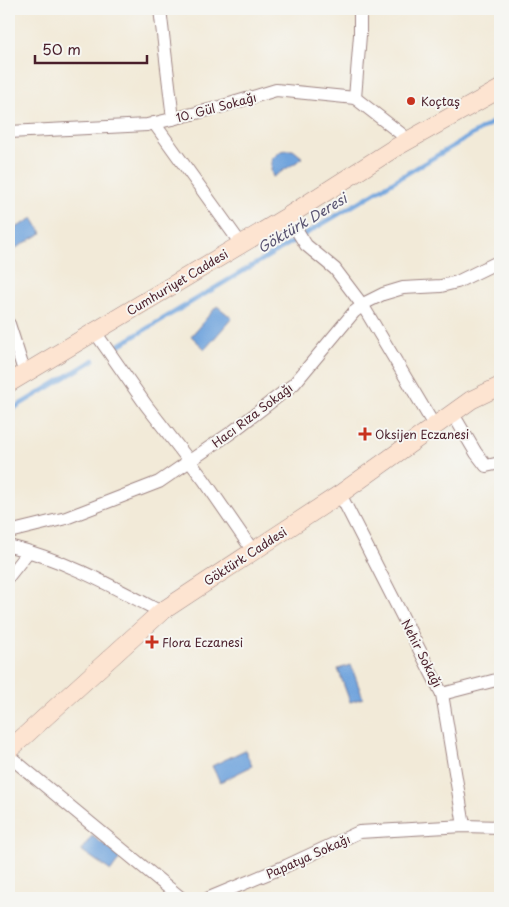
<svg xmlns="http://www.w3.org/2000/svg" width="509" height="907" font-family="'Playpen Sans',sans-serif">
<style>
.water{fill:#71a4dd;stroke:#5e6284}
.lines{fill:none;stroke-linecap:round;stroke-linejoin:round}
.stream{stroke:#71a4dd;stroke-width:4.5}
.minor-casing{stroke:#9e8482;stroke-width:14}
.secondary-casing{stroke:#9e8482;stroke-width:19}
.minor{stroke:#fff;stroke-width:12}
.secondary{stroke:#fde4d1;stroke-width:18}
.poi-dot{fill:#c8321e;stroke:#f6f6f2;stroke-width:2}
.labels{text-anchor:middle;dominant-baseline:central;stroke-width:4;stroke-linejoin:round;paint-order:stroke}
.poi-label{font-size:12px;fill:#4a1f2b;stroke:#f6f6f2;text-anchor:start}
.street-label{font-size:12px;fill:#4a1f2b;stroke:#f6f6f2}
.water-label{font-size:14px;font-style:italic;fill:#5a5472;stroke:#f6f6f2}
</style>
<rect width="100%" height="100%" fill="#f6f6f2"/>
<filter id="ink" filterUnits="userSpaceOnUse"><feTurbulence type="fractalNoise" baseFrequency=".02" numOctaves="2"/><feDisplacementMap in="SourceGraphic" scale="10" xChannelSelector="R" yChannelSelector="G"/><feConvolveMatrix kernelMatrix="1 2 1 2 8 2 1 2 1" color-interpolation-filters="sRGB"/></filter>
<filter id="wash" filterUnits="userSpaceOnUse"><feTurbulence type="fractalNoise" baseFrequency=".0096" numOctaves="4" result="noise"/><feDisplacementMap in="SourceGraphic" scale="20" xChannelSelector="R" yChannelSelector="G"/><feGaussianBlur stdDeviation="1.12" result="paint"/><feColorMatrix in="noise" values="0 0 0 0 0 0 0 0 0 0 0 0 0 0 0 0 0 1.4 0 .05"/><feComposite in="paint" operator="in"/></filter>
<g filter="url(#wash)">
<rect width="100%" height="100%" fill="#f2ead8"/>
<g class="water">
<polygon points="287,150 293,150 303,158 273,177 271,171 272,159 281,151"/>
<polygon points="33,218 42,233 9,252 9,232"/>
<polygon points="217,306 232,318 205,349 191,336"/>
<polygon points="351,665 363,698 350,702 338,669"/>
<polygon points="245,750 252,766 220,782 212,766"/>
<polygon points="92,836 121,857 111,871 81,850"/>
</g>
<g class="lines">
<g class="stream">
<polyline points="116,347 500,118"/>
<polyline points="9,411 94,360"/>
</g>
</g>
</g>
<g filter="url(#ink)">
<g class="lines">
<g class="minor-casing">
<g id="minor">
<polyline points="160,9 173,119"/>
<polyline points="355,98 360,35 360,9"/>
<polyline points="154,123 241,244"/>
<polyline points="9,132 147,125 213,109 276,90 355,98 409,140"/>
<polyline points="288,216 306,245 335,269 363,306 435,427"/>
<polyline points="9,324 25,374"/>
<polyline points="95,332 146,405 204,480 253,551"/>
<polyline points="453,414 476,453 486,466 500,463"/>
<polyline points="340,494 442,694 464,826"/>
<polyline points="9,532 66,518 159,482 232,432 294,384 354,312 367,302 383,294 403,288 441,286 457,282 500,261"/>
<path d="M9,546c54,13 103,40 152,66"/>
<polyline points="9,576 28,552"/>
<polyline points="442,694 500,679"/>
<polyline points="9,756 181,898"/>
<polyline points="209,898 286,866 359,832 464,826 500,827"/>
</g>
</g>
<g class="secondary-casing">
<g id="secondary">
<polyline points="9,383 285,218 393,149 500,89"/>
<polyline points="9,750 161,612 340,494 471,400 500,386"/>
</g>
</g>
<use href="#minor" class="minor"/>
<use href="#secondary" class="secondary"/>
</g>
</g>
<g class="poi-dot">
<circle cx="411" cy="101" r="5"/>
<path d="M362.5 426.5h5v5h5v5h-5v5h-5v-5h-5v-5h5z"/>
<path d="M149.5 634.5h5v5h5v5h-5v5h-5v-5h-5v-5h5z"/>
</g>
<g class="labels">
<g class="poi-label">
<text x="421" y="101">Koçtaş</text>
<text x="375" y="434">Oksijen Eczanesi</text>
<text x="162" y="642">Flora Eczanesi</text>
</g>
<g class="street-label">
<text transform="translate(216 107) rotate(-15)">10. Gül Sokağı</text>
<text transform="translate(177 282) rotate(-31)">Cumhuriyet Caddesi</text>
<text transform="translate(252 415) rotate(-37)">Hacı Rıza Sokağı</text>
<text transform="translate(245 556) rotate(-33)">Göktürk Caddesi</text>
<text transform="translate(422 653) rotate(63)">Nehir Sokağı</text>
<text transform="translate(308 856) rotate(-24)">Papatya Sokağı</text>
</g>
<g class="water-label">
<text transform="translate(302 223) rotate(-31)">Göktürk Deresi</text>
</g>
</g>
<rect width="509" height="907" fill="none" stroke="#f6f6f2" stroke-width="30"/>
<path d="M35 55v8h112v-8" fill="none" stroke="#4a1f2b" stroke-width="2.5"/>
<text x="42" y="55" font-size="15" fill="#4a1f2b" stroke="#f6f6f2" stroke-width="4" paint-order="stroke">50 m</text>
</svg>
